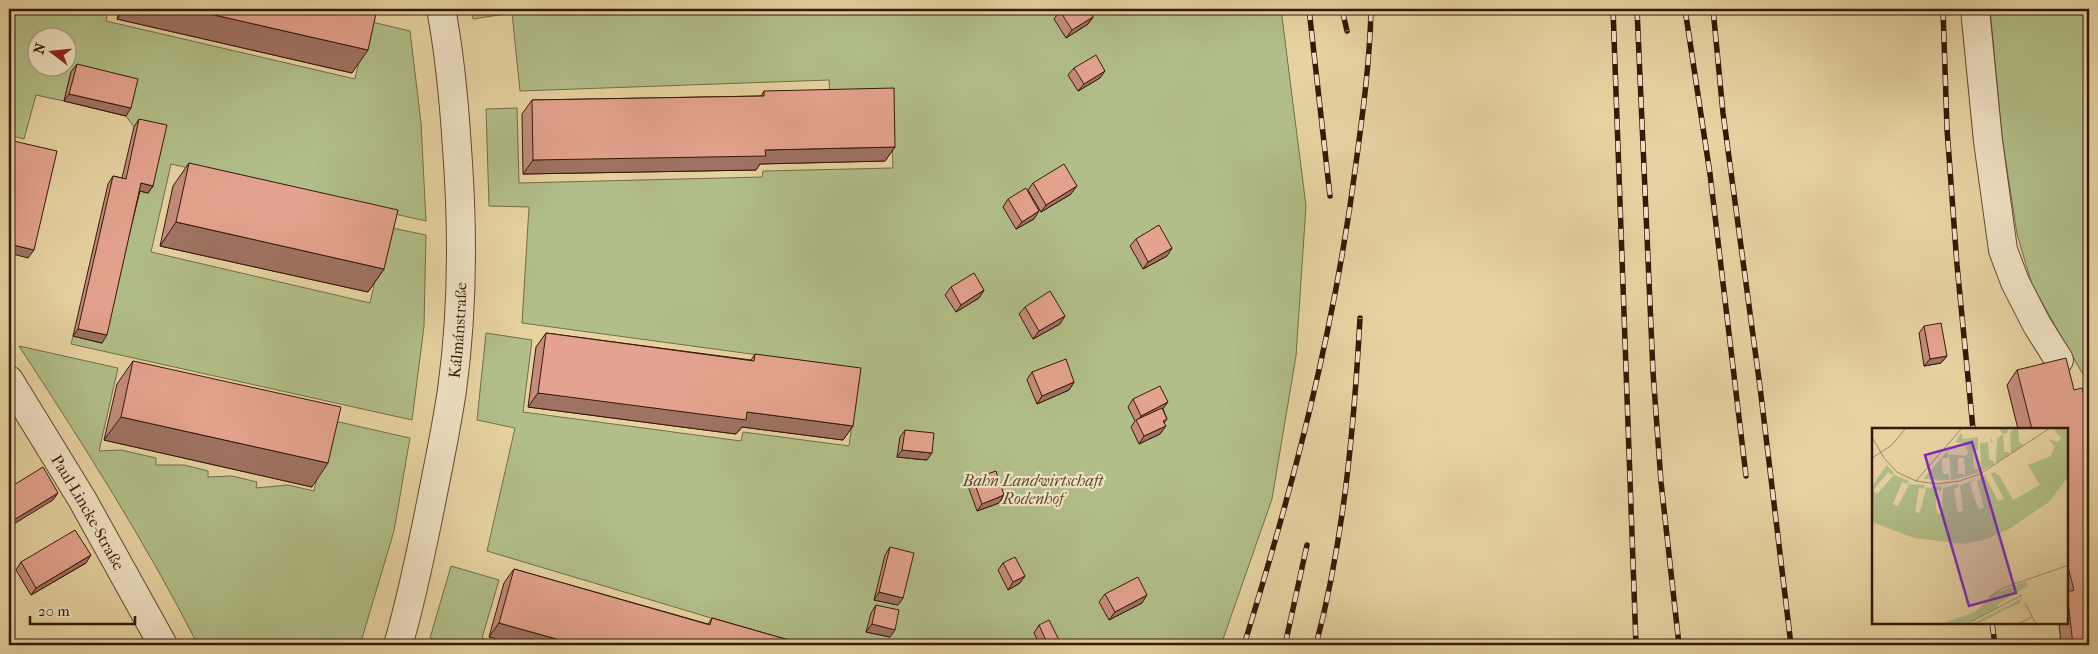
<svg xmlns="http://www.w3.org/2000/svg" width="2098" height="654" font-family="'IM FELL French Canon',serif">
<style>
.green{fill:#b1be89;stroke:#736c48;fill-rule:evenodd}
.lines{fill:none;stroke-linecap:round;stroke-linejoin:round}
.minor-casing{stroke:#62482d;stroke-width:30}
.minor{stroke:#efe2c3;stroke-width:28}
.rail-casing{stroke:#351906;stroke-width:5.5}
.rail{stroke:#efe2c3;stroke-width:4;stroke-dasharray:11;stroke-linecap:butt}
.wall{fill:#c48c7a;stroke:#351906}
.shaded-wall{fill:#a07263;stroke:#351906}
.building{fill:#e4a38e;stroke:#351906}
.labels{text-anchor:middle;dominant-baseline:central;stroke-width:4.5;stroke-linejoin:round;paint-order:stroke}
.street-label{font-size:16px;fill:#351906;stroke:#efe2c3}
.park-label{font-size:16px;font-style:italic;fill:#5a4b2d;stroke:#efe2c3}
.inset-road{fill:none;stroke:#a08964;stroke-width:1}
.view{fill:#7b2cbf;fill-opacity:0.15;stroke:#7b2cbf;stroke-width:2.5}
.inset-edge{fill:none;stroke:#351906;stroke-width:2.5}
</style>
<rect width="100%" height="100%" fill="#e7d3a2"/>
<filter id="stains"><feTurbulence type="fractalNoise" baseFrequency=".004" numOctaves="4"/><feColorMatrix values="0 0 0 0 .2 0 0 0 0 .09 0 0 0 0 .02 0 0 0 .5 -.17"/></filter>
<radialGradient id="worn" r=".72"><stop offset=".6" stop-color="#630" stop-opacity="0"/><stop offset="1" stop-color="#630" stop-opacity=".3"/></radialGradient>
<g class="green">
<path d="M9,9h99l-2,12 249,58 13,-58 42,10 11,92 5,98 -255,-57 -20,88 219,51 17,-76 39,8 -2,91 -12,94 -341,-76 2,-8 29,7 34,-153 12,3 14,-60 -28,-6 -8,-11 -55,-44 -7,29 -28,-6 -12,44 -15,-4zM38,38h30v30h-30z"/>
<polygon points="471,9 1281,9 1306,206 1296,356 1272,499 1221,645 766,645 768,635 487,551 515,428 477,420 486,333 532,340 523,412 741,441 743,432 849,446 858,379 825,364 522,323 529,207 489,206 486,109 517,108 519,183 762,177 763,171 893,168 890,96 830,96 829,80 520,91 512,13 473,19"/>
<polygon points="1990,9 2089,9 2089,385 2032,285 2017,234 2002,137"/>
<path d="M19,346l99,22 -19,83 22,-1 35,8v7h28l24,6v6l24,-1 25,6 -1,6 32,-3 26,6 16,-71 80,18 -16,93 -34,114h-162c-53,-104 -115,-201 -179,-299z"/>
<polygon points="451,566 499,580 482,638 504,645 452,645 430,638"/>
</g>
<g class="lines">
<g class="minor-casing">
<g id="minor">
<polyline points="1975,9 1988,141 2003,250 2015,282 2037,325 2059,360"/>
<path id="s1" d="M9,380l73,119 81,146"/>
<path id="s2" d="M398,645c13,-43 22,-88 31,-132 8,-41 17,-82 23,-123 11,-80 11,-162 5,-242 -3,-47 -7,-93 -16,-139"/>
</g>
</g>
<use href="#minor" class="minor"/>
<g class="rail-casing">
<g id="rail">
<polyline points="1309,9 1330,196"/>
<polyline points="1342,9 1347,31"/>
<polyline points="1613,9 1636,645"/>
<polyline points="1637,9 1653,372 1661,482 1679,645"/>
<polyline points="1685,9 1710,174 1746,476"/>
<polyline points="1713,9 1723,113 1760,387 1791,645"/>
<polyline points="1943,9 1947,129 1957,265 1973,429"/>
<polyline points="1992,623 1995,645"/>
<path d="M1244,645c49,-158 91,-317 112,-482 7,-51 14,-103 15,-154"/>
<polyline points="1285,645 1307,545"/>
<path d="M1316,645c28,-106 38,-217 44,-327"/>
</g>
</g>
<use href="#rail" class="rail"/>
</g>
<g class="wall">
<polygon points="120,9 377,9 352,73 117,19"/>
<polygon points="1060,11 1093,17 1088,24 1066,38 1054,19"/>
<polygon points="77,64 126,116 64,101 71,72"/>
<polygon points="1074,68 1100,78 1078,91 1068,75"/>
<polygon points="764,91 895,147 885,161 760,164 756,170 523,174 522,114 532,100 761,96"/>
<polygon points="139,119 153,186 148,193 140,191 102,343 73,336 108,184 113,176 122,178 134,127"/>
<polygon points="189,163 384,269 368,292 160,246 173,186"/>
<polygon points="1033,183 1071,194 1041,212 1028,190"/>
<polygon points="1008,199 1034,219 1016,229 1003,207"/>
<polygon points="1136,239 1167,256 1143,269 1130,246"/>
<polygon points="951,287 984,290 979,298 956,312 945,295"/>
<polygon points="1025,307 1060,324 1033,339 1019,314"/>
<polygon points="1924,326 1947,356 1941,363 1924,366 1919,333"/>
<polygon points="546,333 751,360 755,354 853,426 843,440 742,427 736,434 528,407 536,347"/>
<polygon points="133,361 312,487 104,440 117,384"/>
<polygon points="2017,370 2074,390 2089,645 2061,645 2059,623 2067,623 2067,429 2018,429 2007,385"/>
<polygon points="1032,372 1074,382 1069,390 1037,404 1027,380"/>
<polygon points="1133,399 1163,409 1167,419 1164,423 1160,434 1139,444 1131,427 1135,421 1128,407"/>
<polygon points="905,430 927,460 897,457 900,437"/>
<polygon points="973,479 1004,495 999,503 977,511 968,486"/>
<polygon points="890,547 898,605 874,600 885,555"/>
<polygon points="21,562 86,563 31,595 16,570"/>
<polygon points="1003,563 1020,583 1008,590 998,570"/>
<polygon points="514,569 708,624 712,618 806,645 489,637 504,583"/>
<polygon points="1105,594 1142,603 1109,620 1099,602"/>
<polygon points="876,605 890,637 866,632 871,613"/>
<polygon points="1039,625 1058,645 1040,645 1034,633"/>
</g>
<g class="shaded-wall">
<polygon points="125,9 188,9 368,50 352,73 117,19"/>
<polygon points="1093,17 1088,24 1066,38 1072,30"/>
<polygon points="1105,71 1100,78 1078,91 1084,84"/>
<polygon points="69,94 131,108 126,116 64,101"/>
<polygon points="895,147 885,161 760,164 756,170 523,174 533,160 765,150"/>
<polygon points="141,183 153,186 148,193 136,190"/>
<polygon points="1077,186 1071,194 1041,212 1046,205"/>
<polygon points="1039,211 1034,219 1016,229 1022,222"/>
<polygon points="176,222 384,269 368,292 160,246"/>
<polygon points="9,244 34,250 28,258 9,253"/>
<polygon points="1172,248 1167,256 1143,269 1148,262"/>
<polygon points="984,290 979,298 956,312 961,305"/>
<polygon points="1065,316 1060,324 1033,339 1039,331"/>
<polygon points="78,329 107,335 102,343 73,336"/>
<polygon points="1947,356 1941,363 1924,366 1930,359"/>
<polygon points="1074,382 1069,390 1037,404 1042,396"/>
<polygon points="538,393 747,412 853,426 843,440 742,427 736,434 528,407"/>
<polygon points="1168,402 1162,410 1137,422 1141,416"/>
<polygon points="121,417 328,463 312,487 104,440"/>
<polygon points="1166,426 1160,434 1139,444 1144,436"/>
<polygon points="902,450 932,453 927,460 897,457"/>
<polygon points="58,493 53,500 9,527 9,523"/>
<polygon points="1004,495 999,503 977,511 982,504"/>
<polygon points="91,555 86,563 31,595 36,588"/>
<polygon points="1025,576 1020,583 1008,590 1013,582"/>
<polygon points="879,592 903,598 898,605 874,600"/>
<polygon points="1147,595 1142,603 1109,620 1115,612"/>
<polygon points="499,623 578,645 518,645 489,637"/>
<polygon points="872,624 895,630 890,637 866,632"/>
</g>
<g class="building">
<polygon points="188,9 377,9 368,50"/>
<polygon points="1063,9 1088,9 1093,17 1072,30 1060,11"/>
<polygon points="1096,55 1105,71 1084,84 1074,68"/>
<polygon points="77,64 138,79 131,108 69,94"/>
<polygon points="894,88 895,147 765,150 766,156 533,160 532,100 764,96 764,91"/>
<polygon points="139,119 167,125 153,186 141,183 107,335 78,329 113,176 126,179"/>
<polygon points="9,140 57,151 34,250 9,244"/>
<polygon points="189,163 398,210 384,269 176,222"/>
<polygon points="1064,164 1077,186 1046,205 1033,183"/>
<polygon points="1026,188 1039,211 1022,222 1008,199"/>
<polygon points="1159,225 1172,248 1148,262 1136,239"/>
<polygon points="974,273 984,290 961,305 951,287"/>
<polygon points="1050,291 1065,316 1039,331 1025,307"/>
<polygon points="1941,323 1947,356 1930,359 1924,326"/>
<polygon points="546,333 754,361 755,354 861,368 853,426 747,412 746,420 538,393"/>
<polygon points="2066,358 2074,390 2082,388 2089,416 2089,645 2073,645 2067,593 2067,592 2074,590 2067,563 2067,429 2032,429 2017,370"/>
<polygon points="1066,359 1074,382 1042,396 1032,372"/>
<polygon points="133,361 341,407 328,463 121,417"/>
<polygon points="1160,386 1168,402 1141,416 1133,399"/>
<polygon points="1162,408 1167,419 1163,421 1166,426 1144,436 1136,420"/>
<polygon points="905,430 934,433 932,453 902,450"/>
<polygon points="43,467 58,493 9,523 9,488"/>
<polygon points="996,471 1004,495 982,504 973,479"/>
<polygon points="75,530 91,555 36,588 21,562"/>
<polygon points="890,547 914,553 903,598 879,592"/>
<polygon points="1015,557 1025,576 1013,582 1003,563"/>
<polygon points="514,569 710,625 712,618 806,645 578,645 499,623"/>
<polygon points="1138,577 1147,595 1115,612 1105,594"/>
<polygon points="876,605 899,610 895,630 872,624"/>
<polygon points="1049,620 1060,642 1054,645 1048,645 1039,625"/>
</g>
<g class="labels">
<g class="street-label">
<text stroke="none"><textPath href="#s2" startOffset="321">Kálmánstraße</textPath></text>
<text stroke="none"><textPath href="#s1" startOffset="154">Paul-Lincke-Straße</textPath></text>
</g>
<g class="park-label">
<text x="1033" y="480">Bahn Landwirtschaft<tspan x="1033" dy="18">Rodenhof</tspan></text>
</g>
</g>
<g transform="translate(1872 428)">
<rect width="196" height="196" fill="#e7d3a2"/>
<path d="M127,0h9l-1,5 -4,1 1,18h5v3l-13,8 1,-24 6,-5zM143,0h3l1,14 5,3 -13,9 -1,-22zM181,0h15v49l-19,25 -40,27 -25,11 -21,4 -49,-6 -42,-16v-36l15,-21 7,8 -2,2 -4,-3 -15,19 4,3 17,-19 15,6 -2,3 -5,-2 -6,15 -3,7 5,2 11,-22 16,1 -1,4 -5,-1 -4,24 4,1 2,-4 5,-21 15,-2v4h-5v15l1,8 5,1 1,-26 15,-4 1,3 -5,1 2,16 2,8 5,-1 -3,-25 15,-7 -5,4 5,17 4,9 5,-1 -7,-27 12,-9 -4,4 13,25 6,-2 -13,-25 3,-2 6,4 13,24 27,-15 -12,-20 23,-9 4,-10 -7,-7 10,3 3,-4zM89,5l2,6 15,-2v13h-5l1,19h4l1,3 -14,5 -1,-19h-6v16h6v3l-13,3 -2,-26 17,2 3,-3 -6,-10 -8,-1zM118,8l3,6 -5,1 1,17 5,1v3l-13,7 -1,-28 11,-1zM76,22v8h-6v5l1,11h6v6l-26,-1zM154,153l2,5 -29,17 -2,5 -30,16h-27l35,-12 19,-18zM149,171l-1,4 -15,7 -27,14h-7z" fill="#b1be89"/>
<path class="inset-road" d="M0,9l12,21 13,14 19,9 21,3 22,-3 21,-7 70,-46M0,30l20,-13 14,-17M44,53l46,-53M117,169l14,-9 66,-23M153,175l11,21M95,196l55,-29M146,196l14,-7"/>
<path class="view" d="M100,14l44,151 -47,13 -44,-151z"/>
<rect width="196" height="196" class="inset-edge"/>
</g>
<rect width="2098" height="654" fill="none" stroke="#e7d3a2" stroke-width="30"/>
<rect x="10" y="10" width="2078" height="634" fill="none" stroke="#351906" stroke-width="2.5"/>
<rect x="15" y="15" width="2068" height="624" fill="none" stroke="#351906"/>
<g transform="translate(52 52) rotate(286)"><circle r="24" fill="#efe2c3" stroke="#a59277"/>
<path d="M0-4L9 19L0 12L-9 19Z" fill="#8f2418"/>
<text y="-8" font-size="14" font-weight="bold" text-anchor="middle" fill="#351906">N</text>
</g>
<path d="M30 616v8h105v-8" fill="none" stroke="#351906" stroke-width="2.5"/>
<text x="38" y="616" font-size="15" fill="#351906" stroke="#efe2c3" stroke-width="4" paint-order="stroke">20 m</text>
<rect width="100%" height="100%" filter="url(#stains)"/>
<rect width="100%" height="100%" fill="url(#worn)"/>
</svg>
